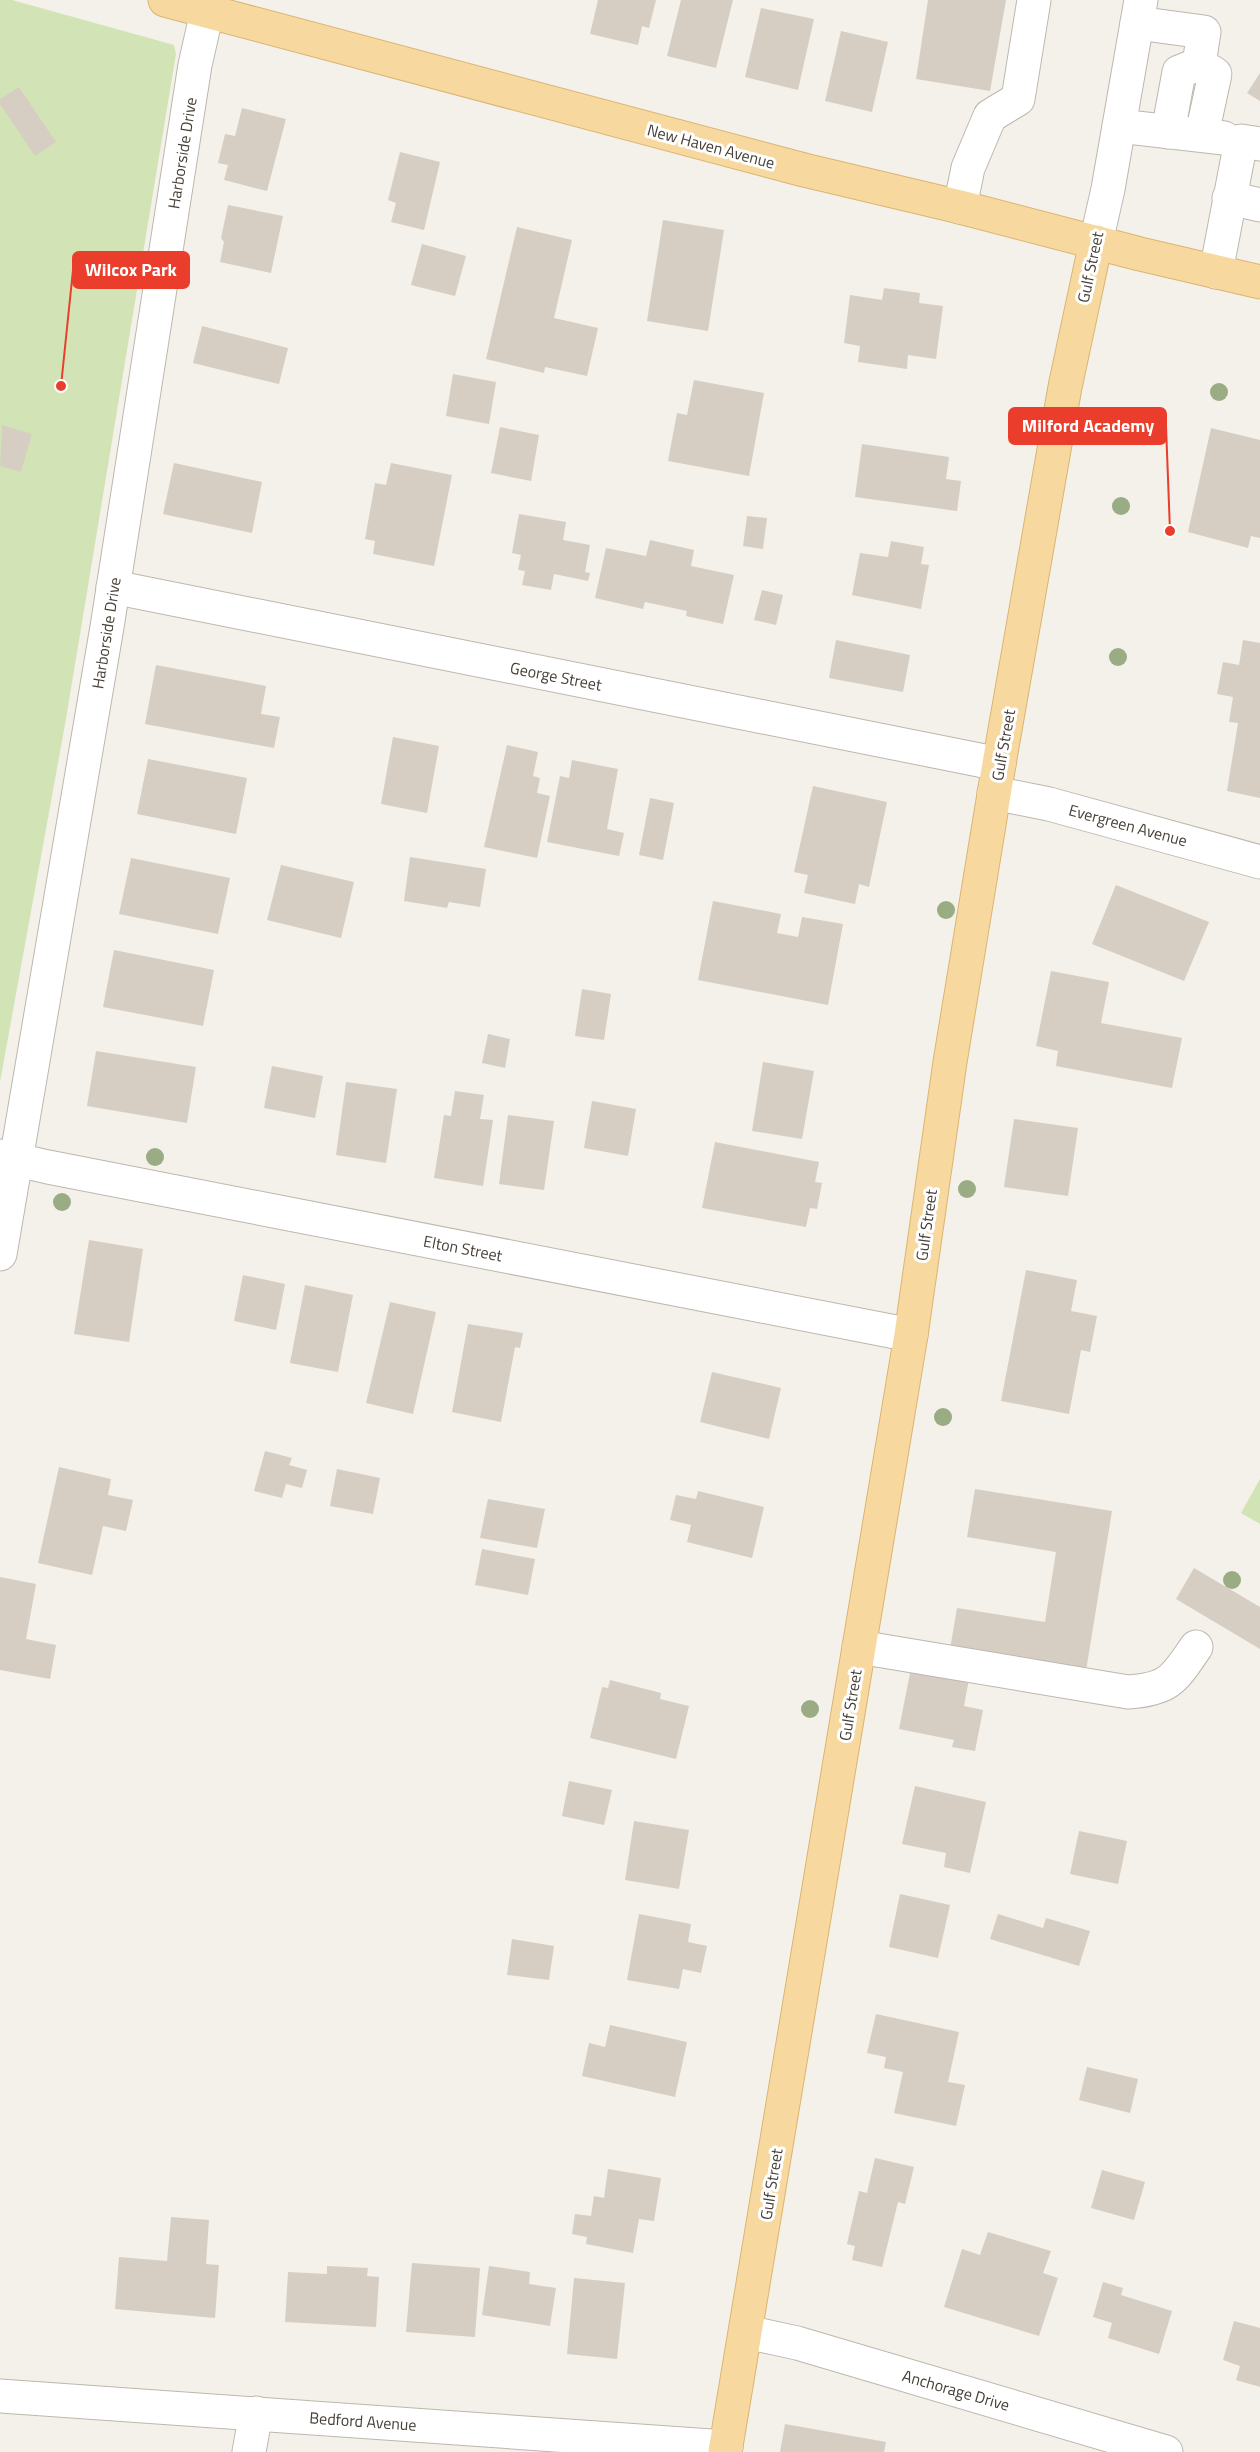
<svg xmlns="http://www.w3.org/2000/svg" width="1260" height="2452" font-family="'Titillium Web',sans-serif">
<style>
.green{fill:#d2e4b6}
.building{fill:#d7cec3}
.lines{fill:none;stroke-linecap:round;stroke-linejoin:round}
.minor-casing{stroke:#beb7ad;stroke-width:35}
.major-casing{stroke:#dbb570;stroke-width:35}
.minor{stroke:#fff;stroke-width:33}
.major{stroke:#f7d9a0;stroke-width:33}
.tree{fill:#99ac84}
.labels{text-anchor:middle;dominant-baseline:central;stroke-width:6;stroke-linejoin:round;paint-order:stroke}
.street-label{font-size:16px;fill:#474038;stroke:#fff}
.leader{fill:none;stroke:#ea3d2b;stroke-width:2}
.callout-dot{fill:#ea3d2b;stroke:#fff;stroke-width:2}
.callout{fill:#ea3d2b;stroke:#ea3d2b;stroke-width:2}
.callout-label{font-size:18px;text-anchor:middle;font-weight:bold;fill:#fff}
</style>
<rect width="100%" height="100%" fill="#f4f0ea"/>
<g class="green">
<polygon points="0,0 12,0 174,45 176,54 66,719 0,1082"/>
<polygon points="1260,1479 1260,1524 1241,1513"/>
</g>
<g class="building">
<polygon points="598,0 656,0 649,28 642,26 638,45 590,34"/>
<polygon points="681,0 733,0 716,68 667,56"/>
<polygon points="928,0 1006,0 990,91 916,79"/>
<polygon points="761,8 814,19 798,90 745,77"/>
<polygon points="841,31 888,42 872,112 825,101"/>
<polygon points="1260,73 1260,101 1247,93"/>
<polygon points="19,87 56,142 35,156 0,104 0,99"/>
<polygon points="242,108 286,119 267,191 224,180 228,165 218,163 225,134 235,136"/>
<polygon points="400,152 440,162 424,230 391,222 396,203 388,200"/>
<polygon points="228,205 283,216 271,273 220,262 224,242 221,238"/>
<polygon points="663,220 724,230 708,331 647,321"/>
<polygon points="517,227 572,240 554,318 598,328 587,376 545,367 544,373 486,359"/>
<polygon points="422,244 466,256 455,296 411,285"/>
<polygon points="884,288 920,293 919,303 943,306 936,359 908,355 907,369 858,362 860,346 844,343 850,295 882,300"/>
<polygon points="202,326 288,348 279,384 193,363"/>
<polygon points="453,374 496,382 489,424 446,416"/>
<polygon points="694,380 764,393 749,476 668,461 677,413 687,415"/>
<polygon points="2,425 32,434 21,472 0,466"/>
<polygon points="500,427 539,435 531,481 491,473"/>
<polygon points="1211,428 1260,440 1260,538 1251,536 1248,548 1188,532"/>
<polygon points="862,444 949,457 946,479 961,481 957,511 855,497"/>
<polygon points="174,463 262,482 252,533 163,514"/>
<polygon points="391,463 452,475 434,566 373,554 375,541 365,539 375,483 386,485"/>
<polygon points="519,514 566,522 563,540 590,545 585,572 590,573 588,581 554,574 551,590 522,585 525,571 518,570 521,555 512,553"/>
<polygon points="747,516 767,518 763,549 743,546"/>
<polygon points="650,540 694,550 691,566 734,575 723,624 686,616 687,611 645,602 643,609 595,598 606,548 646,556"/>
<polygon points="891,541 924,547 921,564 929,565 921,609 852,595 860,553 888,557"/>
<polygon points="762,590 783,595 776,625 754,620"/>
<polygon points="836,640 910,655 903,692 829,678"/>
<polygon points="1243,640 1260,643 1260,798 1227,791 1238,723 1229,722 1233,697 1217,694 1223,662 1239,665"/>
<polygon points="156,665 266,686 261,714 280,717 274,748 145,724"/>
<polygon points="393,737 439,746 427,813 381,804"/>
<polygon points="507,745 538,752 533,776 540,778 537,793 550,796 537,858 484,847"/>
<polygon points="148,759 247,778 236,834 137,814"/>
<polygon points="572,760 618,769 607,829 624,833 619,856 547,842 560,776 569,778"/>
<polygon points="813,786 887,802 869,887 859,884 855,904 804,893 808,875 794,872"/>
<polygon points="650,798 674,803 663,860 639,855"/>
<polygon points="410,857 486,869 480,907 449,902 447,908 404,901"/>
<polygon points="131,858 230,878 218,934 119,914"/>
<polygon points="281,865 354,882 341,938 267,920"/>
<polygon points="1116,885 1209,922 1184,981 1092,944"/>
<polygon points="713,901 781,914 777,933 798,937 802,917 843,924 828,1005 698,980"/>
<polygon points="114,950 214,970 203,1026 103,1007"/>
<polygon points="1051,971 1109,982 1101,1023 1182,1038 1172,1088 1056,1066 1058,1051 1036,1046"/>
<polygon points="582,989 611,994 604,1040 575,1036"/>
<polygon points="488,1034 510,1039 505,1068 482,1063"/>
<polygon points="96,1051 196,1067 187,1123 87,1106"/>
<polygon points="763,1062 814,1071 802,1139 752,1131"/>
<polygon points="272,1066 323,1076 315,1118 264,1108"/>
<polygon points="346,1082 397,1089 386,1163 336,1155"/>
<polygon points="455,1091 484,1095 480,1119 493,1120 483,1186 434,1178 444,1115 451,1116"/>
<polygon points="592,1101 636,1109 628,1156 584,1148"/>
<polygon points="508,1115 554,1121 544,1190 499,1184"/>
<polygon points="1014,1119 1078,1128 1068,1196 1004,1187"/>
<polygon points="715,1142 819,1162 815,1182 822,1183 817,1209 810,1208 806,1227 702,1208"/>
<polygon points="89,1240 143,1249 129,1342 74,1334"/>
<polygon points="1026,1270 1077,1280 1071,1311 1097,1316 1090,1352 1081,1350 1069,1414 1001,1401"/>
<polygon points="243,1275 285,1284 276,1330 234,1321"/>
<polygon points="305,1285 353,1295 338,1372 290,1363"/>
<polygon points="390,1302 436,1312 413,1414 366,1403"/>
<polygon points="468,1324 523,1333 520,1348 515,1347 501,1422 452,1412"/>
<polygon points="712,1372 781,1388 769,1439 700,1422"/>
<polygon points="265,1451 292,1458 289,1465 307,1470 302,1488 286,1484 282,1498 254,1491"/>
<polygon points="59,1467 111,1479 108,1495 133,1500 126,1531 103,1526 92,1575 38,1563"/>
<polygon points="337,1469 380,1478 373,1514 330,1506"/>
<polygon points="975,1489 1112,1511 1085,1677 949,1655 957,1608 1045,1622 1056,1552 967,1537"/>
<polygon points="698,1491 764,1507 752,1558 687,1542 691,1525 670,1520 676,1495 696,1499"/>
<polygon points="488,1499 545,1509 537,1548 480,1538"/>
<polygon points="482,1549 535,1559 528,1595 475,1585"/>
<polygon points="1194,1568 1260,1607 1260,1649 1176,1599"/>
<polygon points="0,1577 36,1584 26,1639 56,1645 50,1679 0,1670"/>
<polygon points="911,1668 969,1679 964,1706 983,1710 975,1751 952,1747 954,1740 899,1729"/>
<polygon points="610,1680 661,1693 660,1699 689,1706 676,1759 590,1738 602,1687 608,1688"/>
<polygon points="569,1781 612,1790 604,1825 562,1816"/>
<polygon points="915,1786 986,1802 970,1873 944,1867 946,1853 902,1844"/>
<polygon points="634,1821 689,1830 679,1889 625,1880"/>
<polygon points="1079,1831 1127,1841 1118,1884 1070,1874"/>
<polygon points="900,1894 950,1905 938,1958 889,1947"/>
<polygon points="639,1914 691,1924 688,1942 707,1946 701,1973 683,1969 679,1989 627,1980"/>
<polygon points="998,1914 1043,1928 1046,1918 1090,1931 1079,1966 990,1939"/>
<polygon points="512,1939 554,1946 549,1980 507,1975"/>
<polygon points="876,2014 959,2032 948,2082 965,2085 956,2126 894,2113 903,2072 884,2068 886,2057 867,2053"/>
<polygon points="610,2025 687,2042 675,2097 582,2076 589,2043 605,2047"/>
<polygon points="1087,2067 1138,2079 1130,2113 1079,2100"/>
<polygon points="875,2158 914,2167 905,2204 898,2202 882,2267 852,2260 855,2246 847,2244 859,2191 867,2193"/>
<polygon points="608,2169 661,2178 654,2221 639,2219 633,2253 586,2244 587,2237 572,2234 575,2214 591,2216 594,2196 604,2198"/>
<polygon points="1102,2170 1145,2182 1134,2220 1091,2208"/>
<polygon points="171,2217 209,2220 206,2264 219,2265 215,2318 115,2309 119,2257 167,2261"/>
<polygon points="988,2232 1051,2251 1043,2273 1058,2278 1039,2336 944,2307 962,2249 980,2255"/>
<polygon points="412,2263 480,2268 475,2337 406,2332"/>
<polygon points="327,2266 368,2268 367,2276 379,2277 376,2327 285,2322 288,2272 327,2274"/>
<polygon points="489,2266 530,2272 529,2284 556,2288 550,2326 482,2315"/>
<polygon points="574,2278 625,2283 617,2359 567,2354"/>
<polygon points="1103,2282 1123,2288 1121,2295 1172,2311 1159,2354 1108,2338 1112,2323 1093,2317"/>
<polygon points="1234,2321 1260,2328 1260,2387 1236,2380 1240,2366 1223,2360"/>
<polygon points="785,2424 886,2442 884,2452 780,2452"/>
</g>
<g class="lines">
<g class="minor-casing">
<g id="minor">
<polyline points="1137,23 1204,32 1199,64 1215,74 1202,134"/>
<polyline points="1119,126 1224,138"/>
<polyline points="1168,132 1179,72 1199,64"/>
<polyline points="1229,198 1260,205"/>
<polyline points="960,207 968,168 990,116 1018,99 1034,0"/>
<polyline points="1096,242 1108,189 1141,0"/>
<polyline points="1216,272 1241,141 1260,144"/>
<polyline points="113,587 999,764"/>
<polyline points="994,793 1049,804 1260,862"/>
<polyline points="0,1156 48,1167 911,1335"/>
<polyline points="0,1254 107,627 195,65 207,12"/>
<path d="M859,1647l269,45c42,-3 46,-13 68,-45"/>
<polyline points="746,2332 797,2343 1166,2452"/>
<polyline points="0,2396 726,2447"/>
<polyline points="249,2452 256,2413"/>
</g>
</g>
<g class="major-casing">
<g id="major">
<polyline points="165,0 804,170 960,207 1140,254 1260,282"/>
<polyline points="725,2452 911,1335 950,1062 999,764 1065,387 1096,242"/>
</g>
</g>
<use href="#minor" class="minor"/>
<use href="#major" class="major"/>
</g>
<g class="tree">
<circle cx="1219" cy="392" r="9"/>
<circle cx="1121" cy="506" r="9"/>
<circle cx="1118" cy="657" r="9"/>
<circle cx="946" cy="910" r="9"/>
<circle cx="155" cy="1157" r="9"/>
<circle cx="967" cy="1189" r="9"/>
<circle cx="62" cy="1202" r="9"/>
<circle cx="943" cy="1417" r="9"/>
<circle cx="1232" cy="1580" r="9"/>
<circle cx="810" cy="1709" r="9"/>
</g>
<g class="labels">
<g class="street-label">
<text transform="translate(711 146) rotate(15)">New Haven Avenue</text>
<text transform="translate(182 153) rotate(-81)">Harborside Drive</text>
<text transform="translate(1090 267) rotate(-78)">Gulf Street</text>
<text transform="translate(106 633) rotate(-81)">Harborside Drive</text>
<text transform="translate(556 676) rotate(11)">George Street</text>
<text transform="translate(1003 745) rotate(-80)">Gulf Street</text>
<text transform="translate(1128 825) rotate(15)">Evergreen Avenue</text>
<text transform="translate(926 1225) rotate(-82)">Gulf Street</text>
<text transform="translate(463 1248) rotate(11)">Elton Street</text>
<text transform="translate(850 1705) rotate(-81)">Gulf Street</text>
<text transform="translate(771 2184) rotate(-81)">Gulf Street</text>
<text transform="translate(956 2390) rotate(16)">Anchorage Drive</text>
<text transform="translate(363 2421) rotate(4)">Bedford Avenue</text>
</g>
</g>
<path class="leader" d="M61 386L73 270M1170 531L1166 426"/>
<g class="callout-dot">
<circle cx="61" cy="386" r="6"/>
<circle cx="1170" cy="531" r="6"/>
</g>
<g class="callout">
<rect x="73" y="252" width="116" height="36" rx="6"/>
<rect x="1009" y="408" width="157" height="36" rx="6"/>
</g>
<g class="callout-label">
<text x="131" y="276">Wilcox Park</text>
<text x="1088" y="432">Milford Academy</text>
</g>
</svg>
